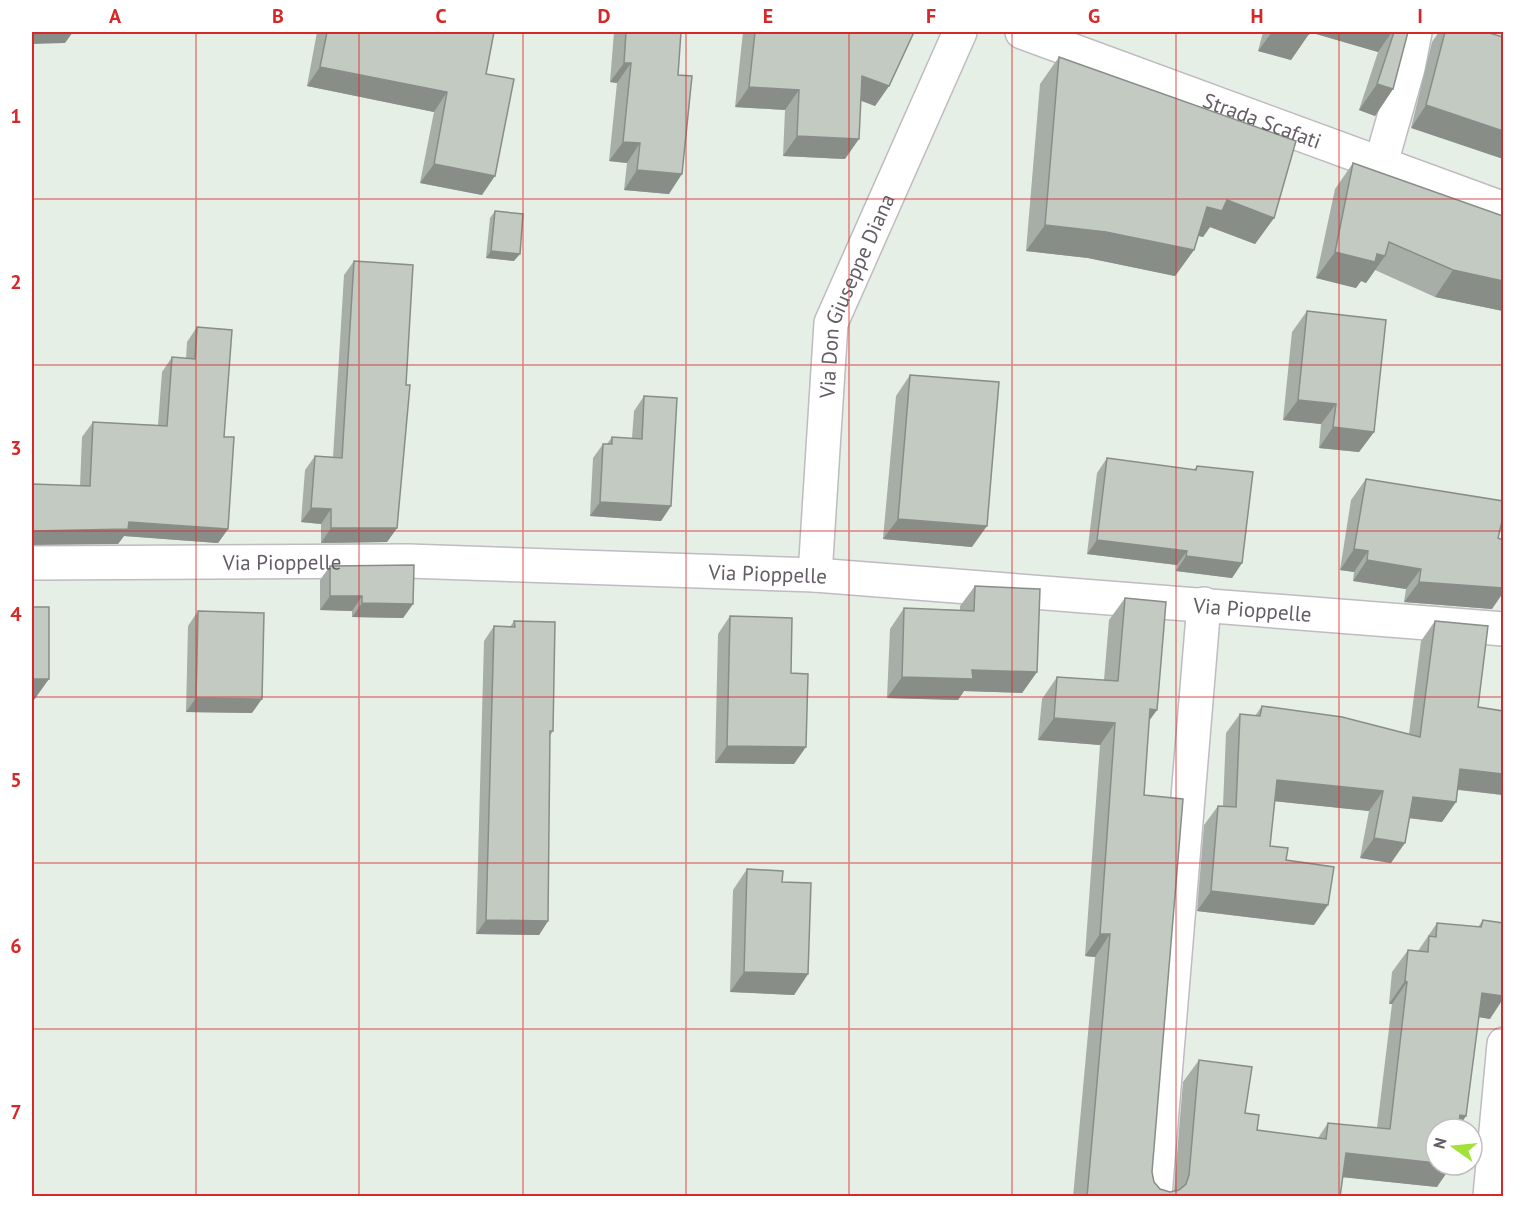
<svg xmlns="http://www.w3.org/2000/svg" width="1535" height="1228" font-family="'PT Sans',sans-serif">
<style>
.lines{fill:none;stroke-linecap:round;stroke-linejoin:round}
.minor-casing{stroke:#c0bac1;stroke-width:36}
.minor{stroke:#fff;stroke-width:33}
.wall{fill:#a7aea7}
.shaded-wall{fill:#888d88}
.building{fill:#c2cac2;stroke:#888d88;stroke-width:1.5}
.grid{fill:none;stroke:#d62828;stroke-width:1.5;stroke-opacity:0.55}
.labels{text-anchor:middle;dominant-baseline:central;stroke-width:6;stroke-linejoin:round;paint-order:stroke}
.street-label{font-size:21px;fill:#645d65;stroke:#fff}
.neatline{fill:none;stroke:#d62828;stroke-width:2}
.grid-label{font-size:20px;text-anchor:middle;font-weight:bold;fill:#d62828}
</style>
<rect width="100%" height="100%" fill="#e5efe6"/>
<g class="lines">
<g class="minor-casing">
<g id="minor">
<path id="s1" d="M1022,32l482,177"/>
<polyline points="1381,163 1408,68 1415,32"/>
<path id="s2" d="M32,563l376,-2 407,14 689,54"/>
<path id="s3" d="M815,575l16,-252 129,-291"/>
<polyline points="1155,1196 1204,604"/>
<polyline points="1490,1196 1504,1044"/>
</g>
</g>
<use href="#minor" class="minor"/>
</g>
<g class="wall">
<polygon points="317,32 494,32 486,74 482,195 420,183 434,112 307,86"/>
<polygon points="614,32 681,32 669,194 624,190 627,163 609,161 617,83 610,82"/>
<polygon points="743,32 914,32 889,86 875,106 861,100 845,159 783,156 785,110 735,107"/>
<polygon points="1263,32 1408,32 1393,89 1375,116 1359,110 1378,52 1310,32 1291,60 1258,51"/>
<polygon points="1439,32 1486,32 1411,128 1432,42"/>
<polygon points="1059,57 1274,218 1255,244 1210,227 1203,237 1198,236 1194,250 1175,276 1088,258 1026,251 1040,84"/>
<polygon points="1353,163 1503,216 1503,311 1435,297 1375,270 1366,283 1361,281 1356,288 1316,278 1335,189"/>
<polygon points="495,211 514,261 486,258 490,218"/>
<polygon points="354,261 397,528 387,542 321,543 321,524 301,522 305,470 315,456 333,457 344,275"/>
<polygon points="1307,311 1374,432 1359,452 1319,448 1321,424 1283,420 1292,332"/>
<polygon points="197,327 224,437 228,529 218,543 124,536 118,544 80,486 82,437 93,422 158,425 162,372 172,357 186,359 187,342"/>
<polygon points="910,375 972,547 883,539 896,396"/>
<polygon points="644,396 671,506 661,521 590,516 593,458 603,444 607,444 612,437 632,438 634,411"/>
<polygon points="1107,458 1194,470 1197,466 1242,563 1232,578 1176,571 1177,565 1087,554 1097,473"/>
<polygon points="1366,479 1498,538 1492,609 1404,602 1406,589 1353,581 1354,572 1340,570 1351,500"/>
<polygon points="330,566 413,604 403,618 352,617 352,611 320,610 320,580"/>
<polygon points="975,586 1037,672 1022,693 964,691 958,700 887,698 890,629 904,608 960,610 960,606"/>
<polygon points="1125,598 1157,710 1149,720 1144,795 1152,1172 1154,1182 1160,1189 1170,1192 1174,1191 1183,1082 1199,1060 1245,1113 1257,1130 1318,1138 1328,1123 1377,1128 1392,1004 1389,1004 1392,972 1408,950 1418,951 1437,923 1478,927 1483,920 1490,1019 1479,1017 1466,1116 1458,1128 1437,1187 1343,1177 1340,1197 1073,1197 1095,957 1085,956 1100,745 1038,740 1042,699 1057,677 1104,680 1109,620"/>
<polygon points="198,611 252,713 186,712 188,626"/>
<polygon points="730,616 794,764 715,763 718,634"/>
<polygon points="514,621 553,731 550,736 548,921 539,935 476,934 484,641 494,626 510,627"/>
<polygon points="1435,621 1478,707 1503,711 1503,795 1457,790 1456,802 1442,822 1409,818 1391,863 1360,858 1369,811 1274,801 1270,846 1286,860 1314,925 1197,911 1204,825 1218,806 1223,806 1226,733 1240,714 1255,716 1262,706 1409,734 1421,641"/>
<polygon points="747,869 782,882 808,974 794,995 730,992 733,890"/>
</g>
<g class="shaded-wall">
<polygon points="32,32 73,32 65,43 32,44"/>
<polygon points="1272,32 1300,32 1309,34 1291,60 1258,51"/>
<polygon points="1309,32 1392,32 1378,52"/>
<polygon points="624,63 631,63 617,83 610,82"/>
<polygon points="320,67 447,92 434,112 307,86"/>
<polygon points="862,76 889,86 875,106 848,96"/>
<polygon points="1377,84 1393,89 1375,116 1359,110"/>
<polygon points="749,87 799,90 785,110 735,107"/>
<polygon points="1426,105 1503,131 1503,159 1411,128"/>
<polygon points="797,136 859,139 845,159 783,156"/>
<polygon points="623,142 640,143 627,163 609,161"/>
<polygon points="434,164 495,176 482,195 420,183"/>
<polygon points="637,170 682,174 669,194 624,190"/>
<polygon points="1227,200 1274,218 1255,244 1210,227 1203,237 1189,233 1207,207"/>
<polygon points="1045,225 1106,232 1194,250 1175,276 1088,258 1026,251"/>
<polygon points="491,251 520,254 514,261 486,258"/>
<polygon points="1335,252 1377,254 1385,256 1366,283 1361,281 1356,288 1316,278"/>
<polygon points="1453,270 1503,281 1503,311 1435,297"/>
<polygon points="1298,400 1336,404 1321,424 1283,420"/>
<polygon points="1333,427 1374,432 1359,452 1319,448"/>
<polygon points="600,502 671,506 661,521 590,516"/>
<polygon points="311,508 331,509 321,524 301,522"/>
<polygon points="898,519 987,526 972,547 883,539"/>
<polygon points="129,522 228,529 218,543 124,536 118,544 32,545 32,531"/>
<polygon points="331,528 397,528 387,542 321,543"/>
<polygon points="1097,540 1187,551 1177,565 1087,554"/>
<polygon points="1354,549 1368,551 1354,572 1340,570"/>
<polygon points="1186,556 1242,563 1232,578 1176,571"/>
<polygon points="1367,560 1421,569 1406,589 1353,581"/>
<polygon points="1419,582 1503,588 1503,593 1492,609 1404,602"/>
<polygon points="330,596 362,596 352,611 320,610"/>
<polygon points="362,603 413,604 403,618 352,617"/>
<polygon points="972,670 1037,672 1022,693 964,691 958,700 887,698 902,677"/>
<polygon points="32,679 49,679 34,700 32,700"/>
<polygon points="196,698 262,699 252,713 186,712"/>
<polygon points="1150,709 1157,710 1141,732"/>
<polygon points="1054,718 1115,723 1100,745 1038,740"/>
<polygon points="727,746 806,747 794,764 715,763"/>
<polygon points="1460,769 1503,774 1503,795 1446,788"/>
<polygon points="1277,780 1383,791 1369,811 1263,800"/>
<polygon points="1413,797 1456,802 1442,822 1399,817"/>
<polygon points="1374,838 1405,843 1391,863 1360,858"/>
<polygon points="1211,891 1328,905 1314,925 1197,911"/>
<polygon points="486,920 548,921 539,935 476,934"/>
<polygon points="1100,934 1110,934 1095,957 1085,956"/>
<polygon points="744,972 808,974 794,995 730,992"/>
<polygon points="1405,981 1407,982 1392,1004 1389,1004"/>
<polygon points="1482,993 1503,996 1503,999 1490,1019 1466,1015"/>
<polygon points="1460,1115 1466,1116 1457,1129"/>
<polygon points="1346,1153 1436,1163 1436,1165 1452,1165 1437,1187 1331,1176"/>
</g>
<g class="building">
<polygon points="327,32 494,32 486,74 514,79 495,176 434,164 447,92 320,67"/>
<polygon points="626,32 681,32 678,75 692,76 682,174 637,170 640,143 623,142 631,63 624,63"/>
<polygon points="755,32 914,32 889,86 862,76 859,139 797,136 799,90 749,87"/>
<polygon points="1300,32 1310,32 1309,34"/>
<polygon points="1394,32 1408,32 1393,89 1377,84"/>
<polygon points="1445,32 1486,32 1503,37 1503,131 1426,105"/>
<polygon points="1059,57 1296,141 1274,218 1227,200 1222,211 1207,207 1194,250 1106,232 1045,225"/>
<polygon points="1353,163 1503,216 1503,281 1453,270 1389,242 1385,256 1377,254 1375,262 1335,252"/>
<polygon points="495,211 523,214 520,254 491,251"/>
<polygon points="354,261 413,265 406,385 410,385 397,528 331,528 331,509 311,508 315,456 342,458"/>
<polygon points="1307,311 1386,320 1374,432 1333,427 1336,404 1298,400"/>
<polygon points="197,327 232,330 224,437 234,437 228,529 129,522 128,529 32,531 32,484 90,486 93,422 167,426 172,357 195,359"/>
<polygon points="910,375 999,382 987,526 898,519"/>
<polygon points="644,396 677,398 671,506 600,502 603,444 612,444 612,437 642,439"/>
<polygon points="1107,458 1196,470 1197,466 1253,472 1242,563 1186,556 1187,551 1097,540"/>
<polygon points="1366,479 1503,501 1503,517 1498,538 1503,540 1503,588 1419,582 1421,569 1367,560 1368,551 1354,549"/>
<polygon points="414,565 413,604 362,603 362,596 330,596 330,566"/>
<polygon points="975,586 1040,589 1037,672 972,670 973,679 902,677 904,608 974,611"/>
<polygon points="1125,598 1166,602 1157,710 1150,709 1144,795 1183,799 1152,1172 1154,1182 1160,1189 1170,1192 1179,1190 1186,1184 1189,1175 1199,1060 1252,1067 1245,1113 1259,1115 1257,1130 1326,1139 1328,1123 1390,1129 1407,982 1405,981 1408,950 1428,952 1429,936 1436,937 1437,923 1481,927 1483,920 1503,923 1503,996 1482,993 1466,1116 1460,1115 1458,1129 1436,1129 1436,1163 1346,1153 1340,1197 1087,1197 1110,934 1100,934 1115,723 1054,718 1057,677 1118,681"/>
<rect x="32" y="607" width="17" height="72"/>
<polygon points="198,611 264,613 262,699 196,698"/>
<polygon points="730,616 792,618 791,673 808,674 806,747 727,746"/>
<polygon points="514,621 555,622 553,731 550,731 548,921 486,920 494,626 515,627"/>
<polygon points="1435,621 1488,626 1478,707 1503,711 1503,774 1460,769 1456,802 1413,797 1405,843 1374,838 1383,791 1277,780 1270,846 1288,848 1286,860 1334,867 1328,905 1211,891 1218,806 1236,807 1240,714 1260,716 1262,706 1342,717 1420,737"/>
<polygon points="747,869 783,871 782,882 811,883 808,974 744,972"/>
</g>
<path class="grid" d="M196,32v1164M359,32v1164M523,32v1164M686,32v1164M849,32v1164M1012,32v1164M1176,32v1164M1339,32v1164M32,199h1472M32,365h1472M32,531h1472M32,697h1472M32,863h1472M32,1029h1472"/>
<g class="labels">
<g class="street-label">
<text stroke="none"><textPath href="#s1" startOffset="256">Strada Scafati</textPath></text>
<text stroke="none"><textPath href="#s3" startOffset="285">Via Don Giuseppe Diana</textPath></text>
<text stroke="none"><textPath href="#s2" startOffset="250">Via Pioppelle</textPath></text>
<text stroke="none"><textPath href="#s2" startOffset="736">Via Pioppelle</textPath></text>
<text stroke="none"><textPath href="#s2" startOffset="1222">Via Pioppelle</textPath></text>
</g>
</g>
<rect width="1535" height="1228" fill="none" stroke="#ffffff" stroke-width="66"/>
<g transform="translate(1454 1147) rotate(285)"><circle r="28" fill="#ffffff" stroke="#c1bec1" stroke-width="1.5"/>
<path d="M0-4.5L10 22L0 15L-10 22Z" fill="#a2e238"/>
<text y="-9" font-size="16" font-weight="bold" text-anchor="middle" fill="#645d65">N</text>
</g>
<rect x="33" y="33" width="1469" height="1162" class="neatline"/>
<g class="grid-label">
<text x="115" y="23">A</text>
<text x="278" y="23">B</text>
<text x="441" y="23">C</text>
<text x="604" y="23">D</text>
<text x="768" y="23">E</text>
<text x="931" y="23">F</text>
<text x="1094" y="23">G</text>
<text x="1257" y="23">H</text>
<text x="1420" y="23">I</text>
<text x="16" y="123">1</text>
<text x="16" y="289">2</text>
<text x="16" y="455">3</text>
<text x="16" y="621">4</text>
<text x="16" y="787">5</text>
<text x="16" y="953">6</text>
<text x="16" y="1119">7</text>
</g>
</svg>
